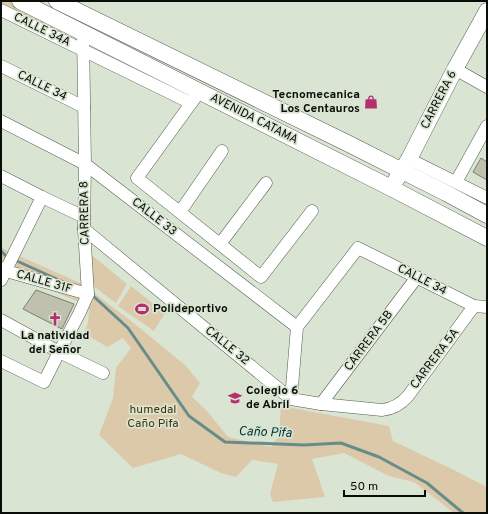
<svg xmlns="http://www.w3.org/2000/svg" width="488" height="514" font-family="Overpass,sans-serif">
<style>
.green{fill:#dcc9aa}
.lines{fill:none;stroke-linecap:round;stroke-linejoin:round}
.stream{stroke:#688c88;stroke-width:3}
.building{fill:#c0c0ae;stroke:#7e7e6d}
.street-casing{stroke:#525c4e;stroke-width:13}
.secondary-casing{stroke:#525c4e;stroke-width:17}
.street{stroke:#fff;stroke-width:12}
.secondary{stroke:#fff;stroke-width:16}
.labels{text-anchor:middle;dominant-baseline:central;stroke-width:3.5;stroke-linejoin:round;paint-order:stroke}
.street-label{font-size:12px;fill:#090d07;stroke:#d9e4d3}
.poi-label{font-size:12px;font-weight:bold;fill:#090d07;stroke:#d9e4d3;text-anchor:start}
.park-label{font-size:12px;fill:#483205;stroke:#d9e4d3}
.water-label{font-size:13px;font-style:italic;fill:#013330;stroke:#d9e4d3}
</style>
<rect width="100%" height="100%" fill="#d9e4d3"/>
<g class="green">
<polygon points="1,1 10,1 74,34 70,43 1,9"/>
<polygon points="1,247 6,250 82,284 135,324 186,366 200,383 192,397 206,410 228,437 271,447 279,436 281,406 389,426 393,441 454,470 487,487 487,513 454,513 414,482 389,476 344,453 312,459 325,497 273,502 270,494 278,464 252,460 236,477 221,473 181,454 133,468 99,435 113,398 116,368 131,348 123,338 107,347 84,333 88,323 89,308 82,303 1,270"/>
<polygon points="83,248 127,284 116,303 85,280"/>
<polygon points="131,286 165,313 154,331 118,306"/>
</g>
<g class="lines">
<g class="stream">
<polyline points="1,251 7,257"/>
<polyline points="17,261 61,281"/>
<polyline points="91,294 128,328 189,416 225,442 304,445 341,443 379,457 427,483 463,513"/>
</g>
</g>
<g class="building">
<polygon points="481,158 487,162 487,180 473,172"/>
<polygon points="36,290 74,304 62,329 23,309"/>
</g>
<g class="lines">
<g class="street-casing">
<g id="street">
<polyline points="1,10 191,103"/>
<polyline points="1,66 84,107"/>
<polyline points="455,69 487,87"/>
<polyline points="200,91 137,178 261,277 312,211"/>
<polyline points="1,121 85,164 297,327"/>
<polyline points="409,159 487,198"/>
<polyline points="1,176 42,197 84,217"/>
<polyline points="456,182 487,126"/>
<polyline points="180,212 222,151"/>
<path d="M84,229l207,170 30,5 61,6c11,-1 19,-6 26,-14l66,-90"/>
<polyline points="220,244 266,183"/>
<polyline points="1,268 6,271 88,294"/>
<polyline points="1,280 42,197"/>
<polyline points="1,320 59,352 103,373"/>
<polyline points="1,361 44,382 59,352 79,314 88,294 84,229 85,164 83,33"/>
<polyline points="291,399 297,327 358,248 474,306 487,307"/>
<polyline points="321,404 417,277"/>
</g>
</g>
<g class="secondary-casing">
<g id="secondary">
<polyline points="20,1 391,188 487,238"/>
<polyline points="57,1 349,144 446,193 487,215"/>
<polyline points="396,180 409,159 455,69 487,11"/>
</g>
</g>
<use href="#street" class="street"/>
<use href="#secondary" class="secondary"/>
</g>
<defs>
<g id="shop-bare" transform="scale(1.08)"><path d="M-5-2.5h2.3a2.7 3.5 0 0 1 5.4 0H5L5.5 6h-11ZM-1.5-2.5h3a1.5 2.3 0 0 0-3 0Z" fill="#b72e6c" stroke="#d9e4d3" stroke-width="2.5" paint-order="stroke"/></g>
<g id="stadium-bare" transform="scale(1.08)"><path d="M0-5a6.5 5 0 1 0 0 10a6.5 5 0 1 0 0-10ZM-3.5-1.8h7v3.6h-7Z" fill="#b72e6c" stroke="#d9e4d3" stroke-width="2.5" paint-order="stroke"/></g>
<g id="church-bare" transform="scale(1.08)"><path d="M-1.2-6h2.4v3.5h3.3v2.4h-3.3V6h-2.4V-.1h-3.3v-2.4h3.3Z" fill="#b72e6c" stroke="#d9e4d3" stroke-width="2.5" paint-order="stroke"/></g>
<g id="school-bare" transform="scale(1.08)"><path d="M0-5L7-2L0 1L-7-2ZM-4 1L0 2.5L4 1V4Q0 6-4 4Z" fill="#b72e6c" stroke="#d9e4d3" stroke-width="2.5" paint-order="stroke"/></g>
</defs>
<g fill-rule="evenodd">
<use href="#shop-bare" x="371" y="102"/>
<use href="#stadium-bare" x="142" y="309"/>
<use href="#church-bare" x="55" y="319"/>
<use href="#school-bare" x="235" y="398"/>
</g>
<g class="labels">
<g class="street-label">
<text transform="translate(42 30) rotate(26)">CALLE 34A</text>
<text transform="translate(42 86) rotate(26)">CALLE 34</text>
<text transform="translate(439 100) rotate(-63)">CARRERA 6</text>
<text transform="translate(254 119) rotate(27)">AVENIDA CATAMA</text>
<text transform="translate(85 213) rotate(-91)">CARRERA 8</text>
<text transform="translate(154 217) rotate(38)">CALLE 33</text>
<text transform="translate(422 280) rotate(27)">CALLE 34</text>
<text transform="translate(44 282) rotate(16)">CALLE 31F</text>
<text transform="translate(369 341) rotate(-53)">CARRERA 5B</text>
<text transform="translate(227 346) rotate(39)">CALLE 32</text>
<text transform="translate(435 359) rotate(-53)">CARRERA 5A</text>
</g>
<g class="poi-label">
<text x="360" y="95" text-anchor="end">Tecnomecanica<tspan x="360" dy="14">Los Centauros</tspan></text>
<text x="153" y="309">Polideportivo</text>
<text x="55" y="336" text-anchor="middle">La natividad<tspan x="55" dy="14">del Señor</tspan></text>
<text x="246" y="391">Colegio 6<tspan x="246" dy="14">de Abril</tspan></text>
</g>
<g class="park-label">
<text x="153" y="410">humedal<tspan x="153" dy="14">Caño Pifa</tspan></text>
</g>
<g class="water-label">
<text transform="translate(265 433) rotate(2)">Caño Pifa</text>
</g>
</g>
<rect width="488" height="514" fill="none" stroke="#090d07" stroke-width="4"/>
<path d="M344 490v6h81v-6" fill="none" stroke="#090d07" stroke-width="2"/>
<text x="350" y="490" font-size="12" fill="#090d07" stroke="#d9e4d3" stroke-width="3" paint-order="stroke">50 m</text>
</svg>
